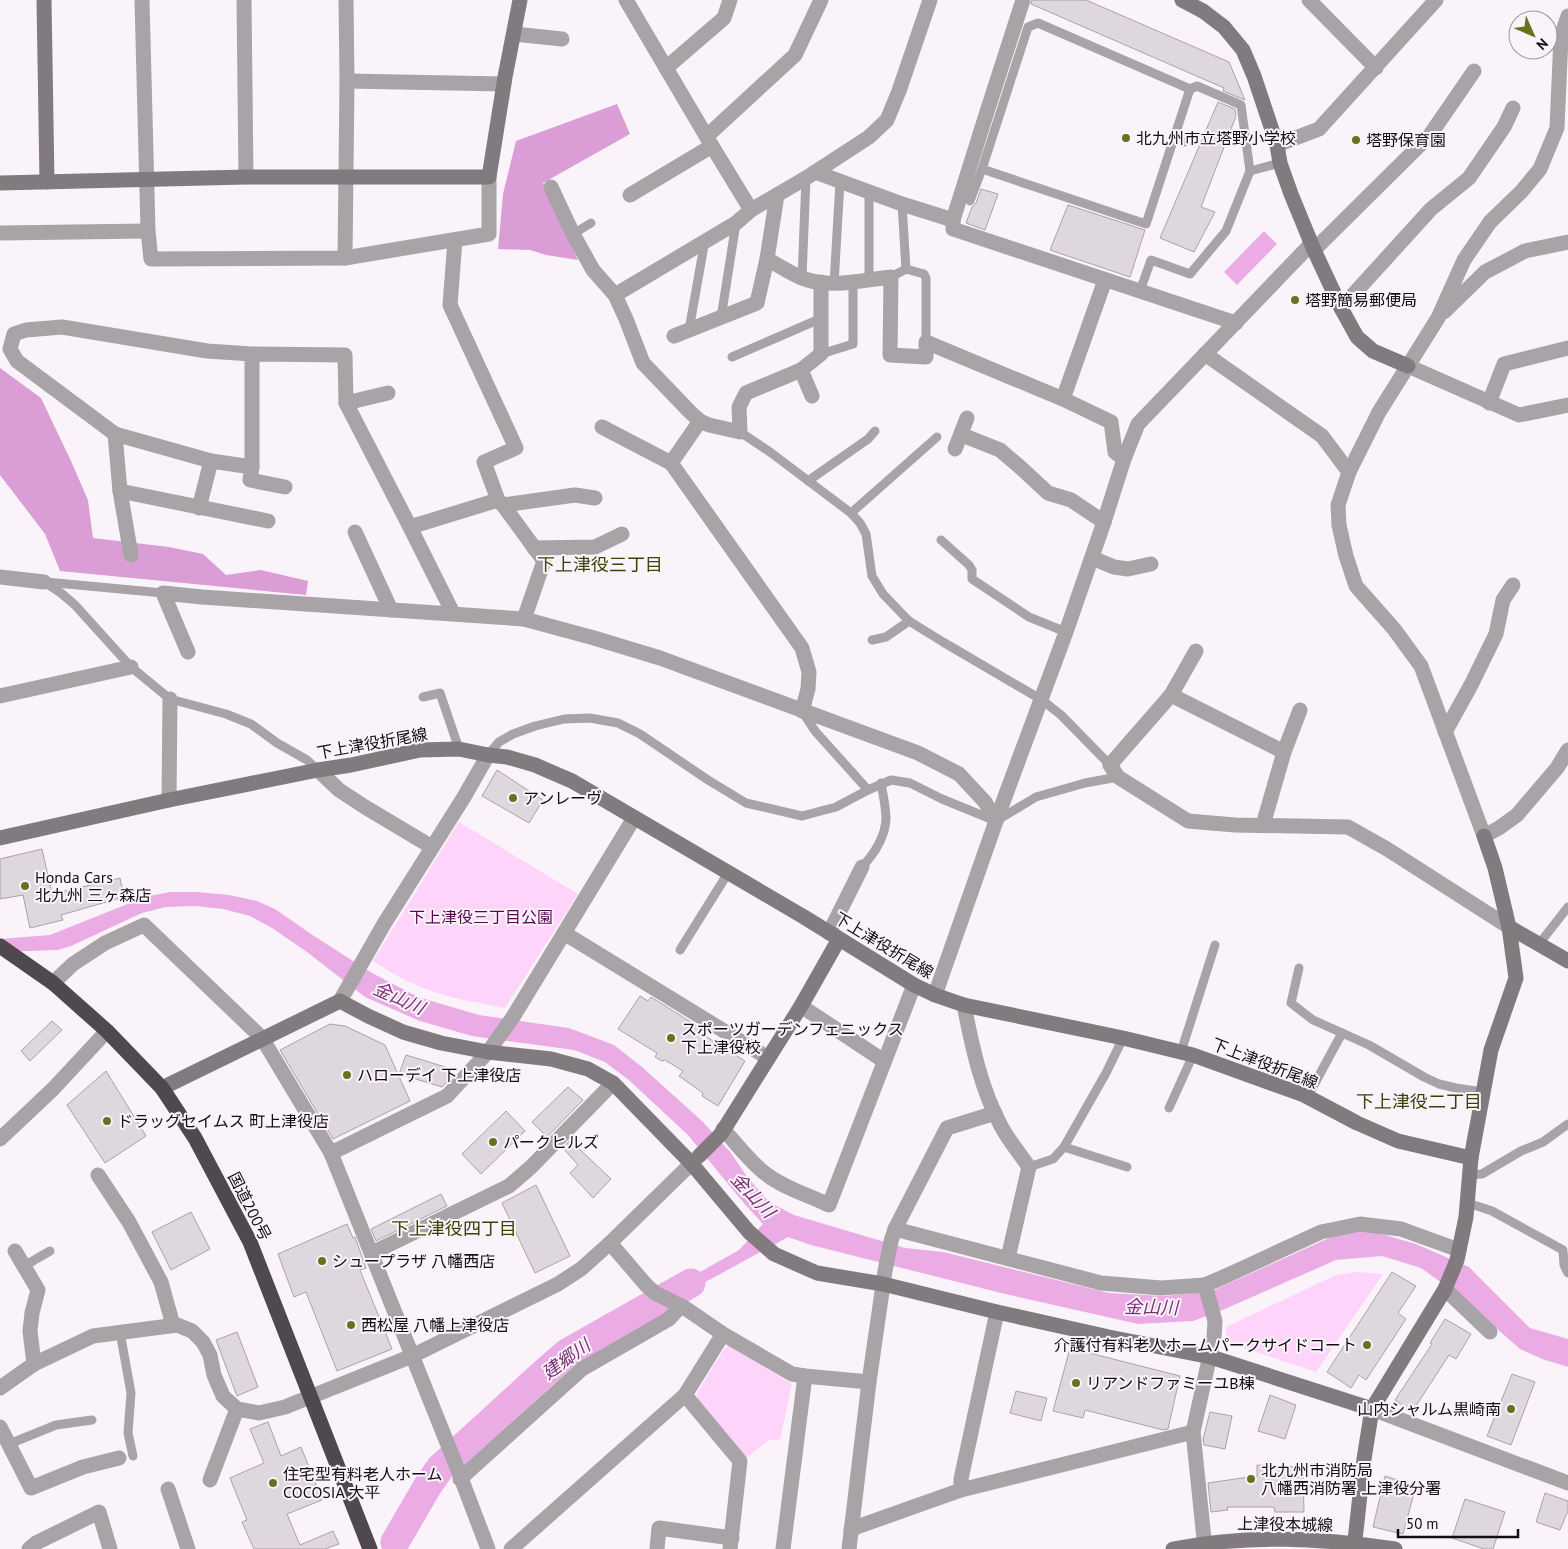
<svg xmlns="http://www.w3.org/2000/svg" width="1568" height="1549" font-family="'PT Sans','Noto Sans JP',sans-serif">
<style>
.green{fill:#fed4fa}
.forest{fill:#db9dd5}
.water{fill:#ebace5}
.lines{fill:none;stroke-linecap:round;stroke-linejoin:round}
.river{stroke:#ebace5;stroke-width:29}
.building{fill:#dfd7de;stroke:#aaa2a9}
.lane{stroke:#a7a3a6;stroke-width:9}
.street{stroke:#a7a3a6;stroke-width:15}
.secondary{stroke:#817b80;stroke-width:15}
.highway{stroke:#4f484e;stroke-width:15}
.poi-dot{fill:#637320;stroke:#fbf3fa;stroke-width:2}
.labels{text-anchor:middle;dominant-baseline:central;stroke-width:4;stroke-linejoin:round;paint-order:stroke}
.poi-label{font-size:16px;fill:#110e11;stroke:#fbf3fa;text-anchor:start}
.street-label{font-size:16px;fill:#110e11;stroke:#fbf3fa}
.park-label{font-size:16px;fill:#530750;stroke:#fbf3fa}
.neighbourhood-label{font-size:18px;fill:#384307;stroke:#fbf3fa}
.water-label{font-size:18px;font-style:italic;fill:#793075;stroke:#fbf3fa}
</style>
<rect width="100%" height="100%" fill="#fbf3fa"/>
<g class="green">
<path d="M459,822l119,72 -73,114c-33,-6 -68,-12 -98,-27 -12,-6 -23,-13 -34,-20z"/>
<polygon points="1356,1272 1383,1274 1316,1372 1226,1342 1226,1327 1336,1275"/>
<polygon points="729,1345 792,1384 780,1440 769,1440 746,1458 698,1402 697,1393 724,1349"/>
</g>
<g class="forest">
<polygon points="617,104 630,134 543,183 578,260 546,255 530,250 498,249 503,194 516,141"/>
<polygon points="0,368 41,398 71,461 88,500 93,538 169,547 203,554 226,575 261,570 308,581 306,595 60,571 45,534 0,475"/>
</g>
<g class="water">
<polygon points="1264,231 1277,244 1237,285 1224,272"/>
<polygon points="170,892 196,892 229,895 257,901 275,909 314,936 372,973 418,997 479,1015 569,1028 614,1045 642,1067 703,1122 731,1153 748,1178 769,1202 794,1215 905,1248 943,1252 1109,1293 1164,1296 1212,1291 1329,1238 1355,1230 1378,1233 1416,1244 1469,1267 1530,1328 1568,1339 1568,1367 1542,1359 1520,1349 1457,1294 1421,1268 1382,1256 1336,1260 1218,1312 1193,1321 1138,1324 1001,1293 811,1245 788,1237 678,1297 668,1290 739,1250 763,1224 742,1201 688,1135 630,1081 605,1062 574,1050 472,1036 420,1021 365,997 307,952 272,928 250,916 223,909 195,906 166,907 142,913 71,946 58,950 0,952 0,939 50,935 145,897"/>
</g>
<g class="lines">
<polyline class="river" points="395,1542 427,1487 440,1468 544,1373 567,1353 691,1283"/>
</g>
<g class="building">
<polygon points="1032,0 1086,0 1229,62 1245,100 1223,91 1224,88 1031,4"/>
<polygon points="1218,102 1235,109 1236,116 1201,207 1215,212 1194,252 1160,238"/>
<polygon points="981,189 998,194 985,230 966,223 972,207 976,203"/>
<polygon points="1068,205 1145,230 1130,277 1050,250"/>
<polygon points="497,770 543,800 529,823 482,796"/>
<polygon points="42,849 52,894 120,878 124,897 61,915 63,920 30,928 23,895 0,899 0,859"/>
<polygon points="640,996 648,1001 651,997 702,1029 699,1032 745,1061 718,1106 702,1096 703,1093 679,1076 683,1071 665,1060 662,1061 655,1057 657,1053 618,1029"/>
<polygon points="52,1021 62,1030 30,1061 21,1051"/>
<polygon points="330,1024 345,1026 385,1045 410,1101 333,1139 280,1050"/>
<polygon points="406,1055 452,1069 447,1082 442,1087 399,1074"/>
<polygon points="106,1071 146,1136 105,1163 67,1105"/>
<polygon points="568,1087 583,1100 547,1137 532,1122"/>
<polygon points="506,1111 525,1131 481,1174 462,1154"/>
<polygon points="570,1140 611,1179 593,1198 570,1173 578,1165 563,1148"/>
<polygon points="536,1185 570,1256 535,1273 502,1203"/>
<polygon points="441,1194 447,1206 376,1241 371,1229"/>
<polygon points="191,1212 210,1249 171,1270 152,1232"/>
<polygon points="347,1224 353,1238 355,1237 366,1268 360,1270 392,1349 337,1371 306,1292 294,1297 278,1254"/>
<polygon points="1392,1272 1416,1286 1398,1313 1406,1319 1366,1380 1359,1375 1351,1388 1327,1372"/>
<polygon points="1445,1319 1471,1334 1456,1359 1449,1355 1412,1412 1395,1400 1432,1344 1430,1343"/>
<polygon points="237,1332 258,1387 237,1396 216,1340"/>
<polygon points="1070,1348 1180,1376 1168,1429 1163,1430 1085,1410 1083,1418 1053,1411"/>
<polygon points="1512,1374 1535,1382 1511,1445 1487,1436"/>
<polygon points="1016,1391 1047,1398 1041,1421 1010,1413"/>
<polygon points="1270,1395 1296,1405 1285,1439 1258,1431"/>
<polygon points="1210,1412 1232,1416 1225,1449 1204,1445 1203,1439"/>
<polygon points="268,1422 281,1456 301,1447 322,1500 287,1514 300,1545 333,1531 339,1544 325,1549 254,1549 242,1522 247,1520 230,1478 264,1463 250,1429"/>
<polygon points="1257,1465 1303,1467 1304,1512 1275,1512 1274,1507 1227,1507 1228,1510 1211,1512 1208,1483 1249,1477 1257,1477"/>
<polygon points="1385,1476 1416,1486 1403,1534 1373,1527"/>
<polygon points="1545,1493 1568,1501 1568,1511 1560,1530 1536,1522"/>
<polygon points="1465,1499 1505,1512 1493,1549 1484,1549 1452,1538"/>
</g>
<g class="lines">
<g class="lane">
<polyline points="1190,89 1146,224 982,169 1028,27 1038,23 1190,89 1197,86 1241,105 1250,171"/>
<polyline points="1174,138 1184,142"/>
<polyline points="970,201 982,169"/>
<polyline points="902,204 906,269"/>
<polyline points="573,234 591,223"/>
<polyline points="891,277 906,269 924,274 926,278 926,342"/>
<polyline points="802,278 806,178"/>
<polyline points="869,279 869,192"/>
<polyline points="834,284 840,182"/>
<polyline points="1140,291 1151,260 1190,274 1226,231 1250,171 1280,163"/>
<polyline points="721,318 736,223"/>
<polyline points="689,330 705,240"/>
<polyline points="821,354 853,344 853,281"/>
<polyline points="732,357 822,318"/>
<polyline points="740,432 770,452 851,513 860,523 866,534 872,576 883,594 909,621 943,642 1042,700 1061,715 1110,765"/>
<polyline points="808,481 868,439 875,431"/>
<polyline points="851,513 937,437"/>
<polyline points="941,540 969,565 972,570 972,579 1029,617 1066,632"/>
<polyline points="44,582 61,593 75,605 131,667 170,699 226,714 251,724 277,743 307,760 318,770"/>
<polyline points="46,582 163,593"/>
<polyline points="872,640 886,637 909,621"/>
<polyline points="423,697 440,693 459,749"/>
<polyline points="802,711 815,731 868,790"/>
<polyline points="488,755 499,742 513,734 535,726 564,719 590,718 618,723 640,734 708,780 746,803 802,816 836,807 868,790 891,780 910,783 942,799 996,821 1036,797 1085,783 1118,777"/>
<path d="M862,867c12,-13 23,-29 24,-48 0,-12 -3,-24 -5,-36"/>
<polyline points="1539,944 1568,907"/>
<polyline points="680,950 728,873"/>
<polyline points="1299,968 1291,1003 1313,1020 1369,1045 1424,1077 1439,1084 1456,1088 1483,1092"/>
<polyline points="1181,1052 1215,945"/>
<polyline points="1308,1096 1342,1033"/>
<polyline points="1169,1108 1193,1055"/>
<polyline points="1064,1147 1127,1167"/>
<polyline points="1029,1167 1053,1159 1064,1147 1106,1073 1123,1038"/>
<polyline points="1470,1175 1482,1174 1521,1151 1543,1142 1568,1124"/>
<polyline points="1468,1203 1492,1211 1563,1250 1564,1265 1568,1273"/>
<polyline points="24,1266 50,1251"/>
<polyline points="120,1332 131,1393 128,1433 133,1456"/>
<polyline points="9,1444 56,1425 92,1420"/>
</g>
<g class="street">
<polyline points="142,0 148,231 151,259 345,258 489,234 489,177"/>
<polyline points="244,0 246,177"/>
<polyline points="626,0 712,146 751,210"/>
<polyline points="1309,0 1376,68"/>
<polyline points="1568,16 1561,37 1557,128 1540,169 1521,192 1490,222 1464,260 1438,318 1379,412 1349,472 1338,505 1339,525 1346,556 1356,586 1394,629 1421,666 1484,836 1499,828 1517,815 1557,768 1568,750"/>
<polyline points="514,34 562,39"/>
<polyline points="666,68 724,18 730,0"/>
<polyline points="347,81 504,84"/>
<polyline points="707,136 795,55 821,0"/>
<polyline points="1277,145 1319,129 1436,0"/>
<polyline points="815,172 902,204 953,220 985,118 1023,0"/>
<polyline points="551,187 573,234 593,270 615,295 626,319 643,363 690,412 700,421 709,425 740,432 739,407 746,393 801,370 812,396"/>
<polyline points="630,195 712,146"/>
<polyline points="953,220 953,229 1236,323"/>
<polyline points="0,233 148,231"/>
<polyline points="455,240 450,305 516,448 484,462 498,500 503,505 544,561 524,619"/>
<polyline points="1314,250 1430,135 1474,71"/>
<polyline points="345,258 347,81 346,0"/>
<path d="M767,259c11,6 23,14 35,19 28,11 60,2 89,-1l-1,78 36,2v-15l137,57 48,23 4,30 9,7"/>
<polyline points="615,295 736,223 751,210 806,178 869,137 887,120 899,91 930,0"/>
<polyline points="1341,308 1431,209 1469,178 1504,127 1513,108"/>
<polyline points="1444,312 1485,272 1525,251 1568,242"/>
<polyline points="674,336 757,303 767,259 777,195"/>
<polyline points="252,354 252,467 211,461 115,434 17,361 10,349 14,334 26,330 62,327 207,351 252,354 345,355 346,403 410,527 453,613"/>
<polyline points="1205,354 1322,436 1349,472"/>
<polyline points="1408,366 1519,415 1568,405"/>
<polyline points="801,370 821,354 821,282"/>
<polyline points="1063,399 1105,280"/>
<polyline points="346,403 388,393"/>
<polyline points="1489,403 1504,364 1568,348"/>
<polyline points="602,427 671,463 700,421"/>
<polyline points="115,434 120,491 131,555"/>
<polyline points="962,435 1000,450 1020,467 1048,493 1071,500 1104,522"/>
<polyline points="955,449 967,418"/>
<polyline points="671,463 802,648 809,672 808,689 802,711"/>
<polyline points="252,467 250,480 285,487"/>
<polyline points="120,491 268,521"/>
<polyline points="503,505 575,495 595,498"/>
<polyline points="199,508 211,461"/>
<polyline points="410,527 498,500"/>
<polyline points="355,532 391,610"/>
<polyline points="534,548 595,547 622,534"/>
<polyline points="1092,558 1114,567 1128,569 1151,564"/>
<polyline points="0,577 44,582"/>
<polyline points="188,652 163,593 202,597 524,619 594,638 660,658 918,753 959,774 985,802 996,821"/>
<polyline points="1171,695 1196,651"/>
<polyline points="0,696 131,667"/>
<polyline points="1445,732 1471,685 1496,634 1503,600 1513,585"/>
<polyline points="1284,752 1300,710"/>
<polyline points="318,770 339,790 365,807 432,847"/>
<polyline points="169,800 170,699"/>
<polyline points="1263,825 1284,752 1171,695 1110,765 1118,777 1188,821 1235,825 1348,827 1387,849 1509,927"/>
<polyline points="564,933 768,1058"/>
<polyline points="829,933 862,867"/>
<polyline points="53,983 73,964 105,943 144,925 262,1038 331,1153 458,1470 488,1549"/>
<polyline points="935,995 996,821 1066,632 1104,522 1124,459 1138,424 1312,243"/>
<polyline points="340,1001 384,924 464,797 488,755"/>
<path d="M964,1005c8,41 17,84 37,121 8,15 19,28 28,41l-21,91"/>
<polyline points="801,1006 884,1061"/>
<path d="M723,1129c14,15 27,33 43,45 18,14 42,21 63,31l85,-220"/>
<polyline points="0,1139 53,1089 107,1031"/>
<polyline points="331,1153 447,1096 488,1052 513,1017 634,818"/>
<polyline points="98,1175 129,1222 161,1282 173,1325"/>
<polyline points="895,1229 1101,1283 1161,1288 1205,1285 1228,1275 1321,1232 1360,1224 1401,1229 1459,1250"/>
<polyline points="610,1243 647,1286 655,1293 685,1308 723,1334 792,1374 805,1376 869,1382"/>
<polyline points="15,1251 38,1290 32,1313 30,1331 34,1364"/>
<polyline points="372,1253 509,1186 531,1167 613,1083"/>
<polyline points="1445,1289 1490,1332"/>
<polyline points="0,1388 34,1364 93,1336 177,1325 192,1331 203,1342 210,1355 214,1375 223,1396 237,1409 259,1413 285,1407 412,1356 558,1284 581,1269 610,1243 700,1155"/>
<polyline points="685,1395 740,1461 730,1549"/>
<polyline points="1372,1409 1568,1483"/>
<polyline points="0,1427 31,1488 83,1467 119,1458"/>
<polyline points="460,1479 582,1369 669,1319 681,1306"/>
<polyline points="210,1480 237,1409"/>
<polyline points="168,1489 188,1549"/>
<polyline points="961,1490 961,1479 997,1312"/>
<polyline points="851,1529 961,1490 1193,1432"/>
<polyline points="29,1549 36,1543 99,1512 110,1549"/>
<polyline points="511,1549 685,1395 723,1334"/>
<polyline points="657,1549 659,1528 732,1538"/>
<polyline points="783,1549 805,1376"/>
<polyline points="849,1549 869,1382 885,1271 891,1241 895,1229 947,1128 995,1113"/>
<polyline points="1205,1549 1193,1432 1214,1337 1215,1321 1205,1285"/>
</g>
<g class="secondary">
<polyline points="44,0 47,182"/>
<polyline points="1182,0 1203,11 1224,27 1243,50 1254,76 1277,145 1280,163 1291,194 1314,250 1341,308 1357,337 1373,351 1408,366"/>
<polyline points="0,183 246,177 489,177 505,77 520,0"/>
<polyline points="1484,836 1495,868 1509,927"/>
<polyline points="0,838 169,800 318,770 351,765 420,750 459,749 488,755 507,757 535,765 572,781 804,917 914,985 935,995 964,1005 1123,1038 1193,1055 1304,1095 1357,1123 1398,1141 1471,1158 1491,1050 1516,978 1509,927 1568,961"/>
<polyline points="162,1088 340,1001 368,1016 403,1032 441,1043 488,1052 551,1059 588,1069 613,1083 691,1163 749,1232 774,1254 817,1273 883,1284 997,1312 1109,1337 1211,1357 1372,1409"/>
<polyline points="700,1155 721,1134 801,1006 839,939"/>
<path d="M1173,1549c75,-15 148,-11 222,0"/>
<polyline points="1354,1549 1364,1459 1372,1409 1445,1289 1457,1260 1466,1217 1471,1158"/>
</g>
<polyline class="highway" points="0,946 53,983 107,1031 162,1088 195,1138 250,1242 370,1549"/>
</g>
<g class="poi-dot">
<circle cx="1126" cy="138" r="5"/>
<circle cx="1356" cy="140" r="5"/>
<circle cx="1295" cy="300" r="5"/>
<circle cx="513" cy="798" r="5"/>
<circle cx="25" cy="886" r="5"/>
<circle cx="671" cy="1038" r="5"/>
<circle cx="347" cy="1075" r="5"/>
<circle cx="107" cy="1121" r="5"/>
<circle cx="493" cy="1142" r="5"/>
<circle cx="322" cy="1261" r="5"/>
<circle cx="351" cy="1325" r="5"/>
<circle cx="1367" cy="1345" r="5"/>
<circle cx="1076" cy="1383" r="5"/>
<circle cx="1511" cy="1409" r="5"/>
<circle cx="1251" cy="1479" r="5"/>
<circle cx="273" cy="1483" r="5"/>
</g>
<g class="labels">
<g class="poi-label">
<text x="1136" y="138">北九州市立塔野小学校</text>
<text x="1366" y="140">塔野保育園</text>
<text x="1305" y="300">塔野簡易郵便局</text>
<text x="523" y="798">アンレーヴ</text>
<text x="35" y="877">Honda Cars<tspan x="35" dy="18">北九州 三ヶ森店</tspan></text>
<text x="681" y="1029">スポーツガーデンフェニックス<tspan x="681" dy="18">下上津役校</tspan></text>
<text x="357" y="1075">ハローデイ 下上津役店</text>
<text x="117" y="1121">ドラッグセイムス 町上津役店</text>
<text x="503" y="1142">パークヒルズ</text>
<text x="332" y="1261">シュープラザ 八幡西店</text>
<text x="361" y="1325">西松屋 八幡上津役店</text>
<text x="1357" y="1345" text-anchor="end">介護付有料老人ホームパークサイドコート</text>
<text x="1086" y="1383">リアンドファミーユB棟</text>
<text x="1501" y="1409" text-anchor="end">山内シャルム黒崎南</text>
<text x="1261" y="1470">北九州市消防局<tspan x="1261" dy="18">八幡西消防署 上津役分署</tspan></text>
<text x="283" y="1474">住宅型有料老人ホーム<tspan x="283" dy="18">COCOSIA 大平</tspan></text>
</g>
<g class="street-label">
<text transform="translate(372 743) rotate(-10)">下上津役折尾線</text>
<text transform="translate(884 945) rotate(31)">下上津役折尾線</text>
<text transform="translate(1265 1063) rotate(21)">下上津役折尾線</text>
<text transform="translate(250 1206) rotate(63)">国道200号</text>
<text transform="translate(1285 1524) rotate(1)">上津役本城線</text>
</g>
<g class="park-label">
<text x="481" y="917">下上津役三丁目公園</text>
</g>
<g class="neighbourhood-label">
<text x="600" y="564">下上津役三丁目</text>
<text x="1419" y="1101">下上津役二丁目</text>
<text x="454" y="1228">下上津役四丁目</text>
</g>
<g class="water-label">
<text transform="translate(399 998) rotate(24)">金山川</text>
<text transform="translate(753 1195) rotate(47)">金山川</text>
<text transform="translate(1151 1307) rotate(1)">金山川</text>
<text transform="translate(566 1359) rotate(-36)">建郷川</text>
</g>
</g>
<g transform="translate(1533 35) rotate(135)"><circle r="24" fill="#fbf3fa" stroke="#9d979d"/>
<path d="M0-4L9 19L0 12L-9 19Z" fill="#637320"/>
<text y="-8" font-size="14" font-weight="bold" text-anchor="middle" fill="#110e11">N</text>
</g>
<path d="M1398 1529v8h120v-8" fill="none" stroke="#110e11" stroke-width="2.5"/>
<text x="1406" y="1529" font-size="15" fill="#110e11" stroke="#fbf3fa" stroke-width="4" paint-order="stroke">50 m</text>
</svg>
